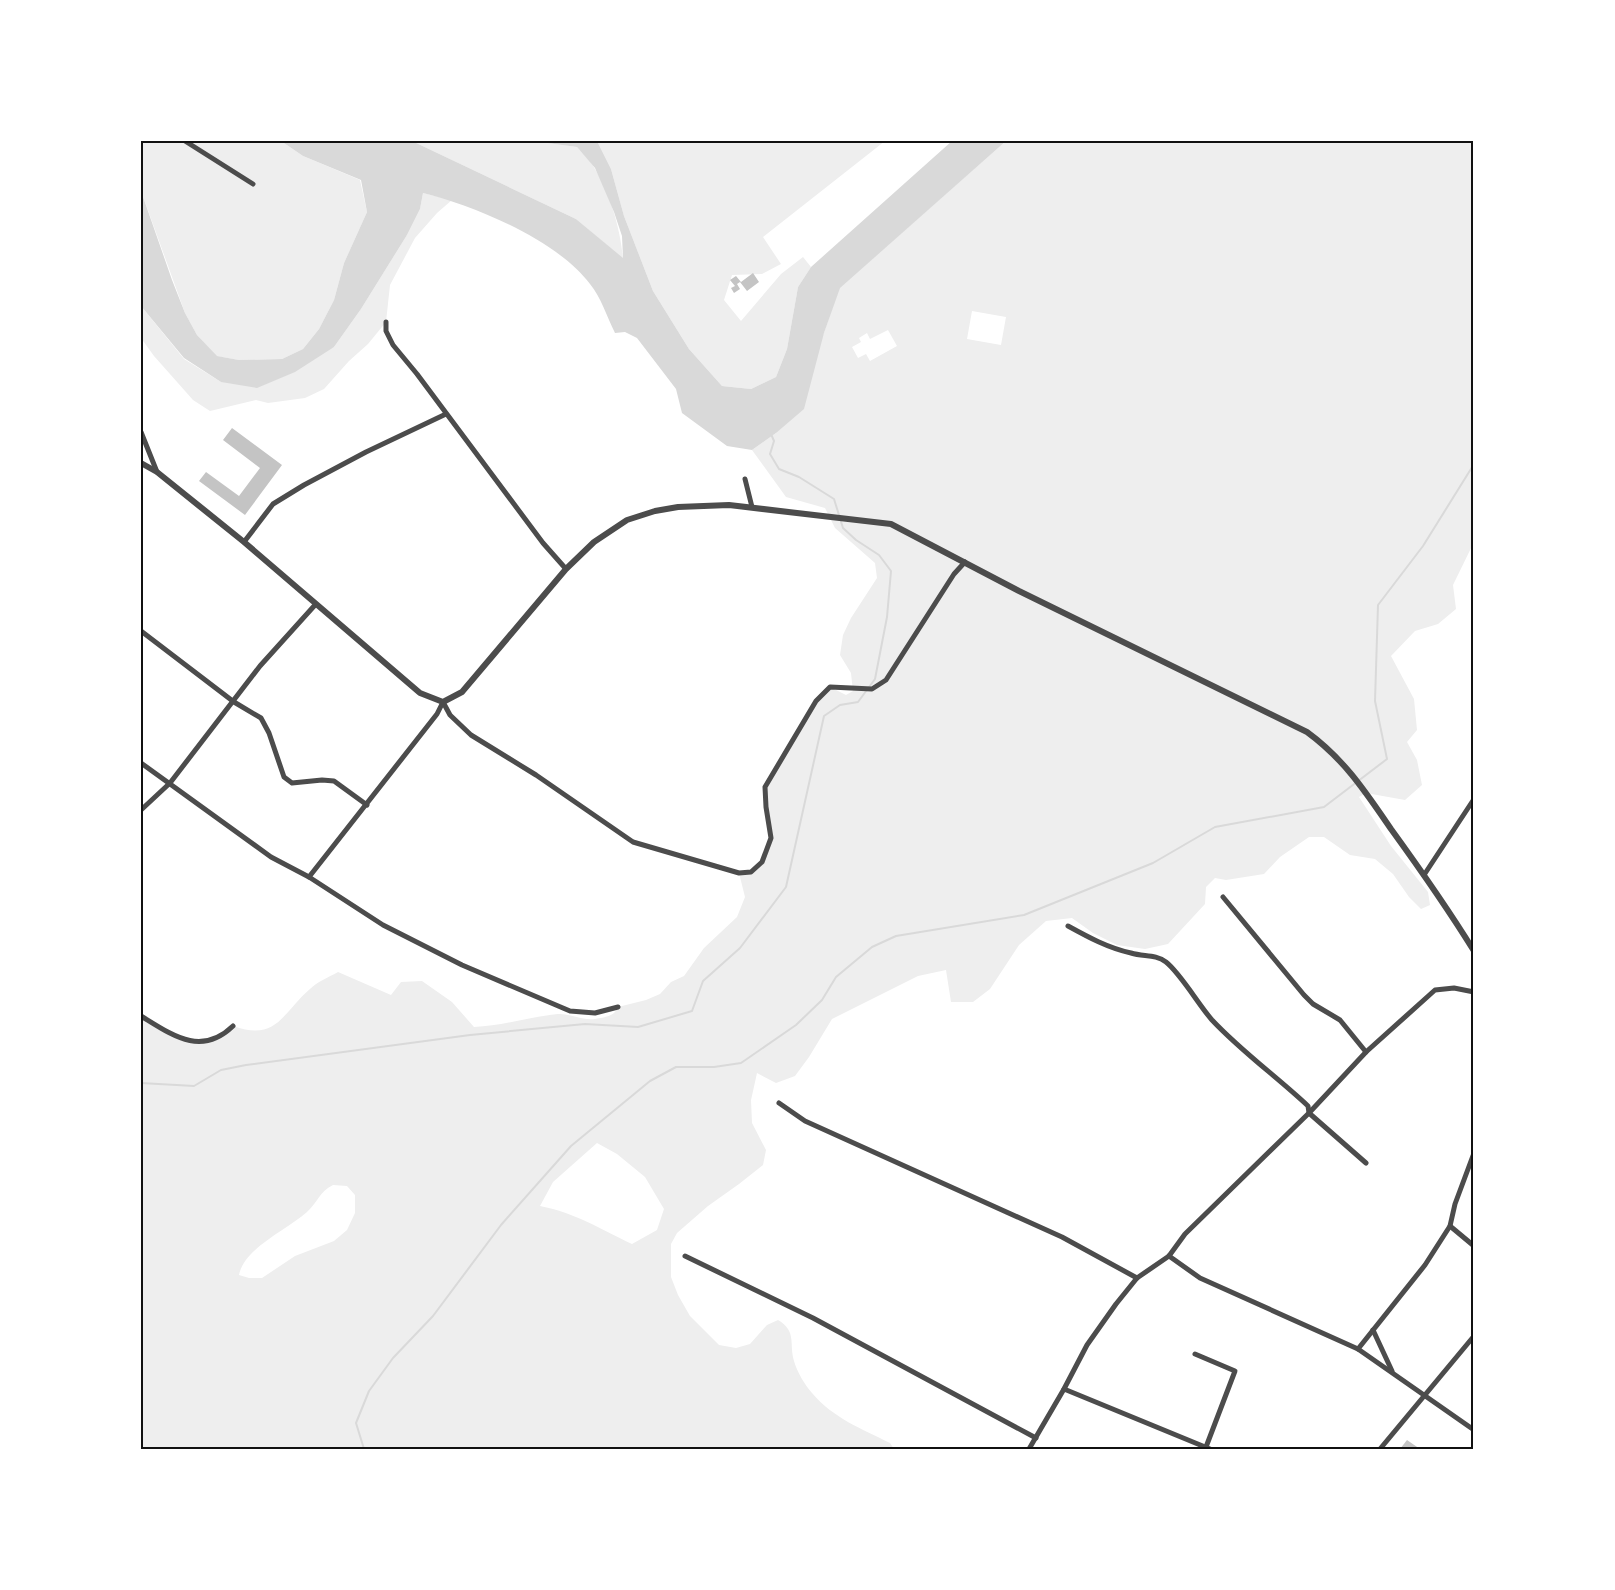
<svg xmlns="http://www.w3.org/2000/svg" width="1615" height="1590" font-family="Mulish,sans-serif">
<style>
.green{fill:#eee;fill-rule:evenodd}
.water{fill:#d9d9d9}
.lines{fill:none;stroke-linecap:round;stroke-linejoin:round}
.stream{stroke:#d9d9d9;stroke-width:2}
.building{fill:#c4c4c4}
.minor{stroke:#4c4c4c;stroke-width:5}
.tertiary{stroke:#4c4c4c;stroke-width:6}
.neatline{fill:none;stroke:#111;stroke-width:2}
</style>
<rect width="100%" height="100%" fill="#fff"/>
<g class="green">
<polygon points="141,141 281,141 303,156 360,180 367,212 344,263 334,300 319,329 303,349 282,359 239,360 216,356 197,335 185,313 141,191"/>
<path d="M412,141h120l45,6c6,7 14,14 18,22 15,24 26,62 28,90l-47,-40z"/>
<polygon points="597,141 885,141 763,237 781,264 762,274 732,275 724,300 741,321 781,274 803,257 811,267 798,287 787,349 776,377 751,389 722,386 689,349 653,291 624,216 611,169"/>
<path d="M1006,141h468v401l-21,43 3,24 -18,15 -23,7 -24,25 23,43 3,31 -10,12 10,18 5,25 -17,15 -39,-7 -7,4 32,49 37,46 2,13 -9,4 -12,-12 -16,-23 -18,-15 -25,-4 -26,-18h-15l-29,20 -16,17 -38,6 -11,-2 -9,9 -1,17 -37,40 -23,5 -28,-4 -24,-12 -21,-15 -26,3 -27,24 -29,44 -17,13h-22l-5,-32 -28,6 -86,43 -23,38 -14,19 -19,7 -19,-10 -6,27 1,23 14,27 -3,15 -24,19 -31,22 -31,27 -6,11v33l7,18 12,21 29,29 17,3 14,-4 17,-19 11,-5c19,11 11,24 16,41 3,11 11,24 18,32 21,25 50,36 78,50l4,6h-753v-433l37,21 24,6 31,-17c44,16 49,-13 77,-37 7,-7 19,-12 28,-17l53,23 10,-13 21,-1 30,21 22,25c28,-1 55,-10 84,-13 12,-1 25,7 37,5 10,-2 19,-2 23,-12l28,-7 14,-6 11,-12 13,-6 20,-28 33,-31 8,-20 -6,-24 12,-1 11,-10 9,-23 -6,-52 51,-86 14,-14 16,8 7,-4 -2,-18 -11,-18 3,-20 8,-17 26,-40 -2,-15 -40,-35 -10,-20 -39,-11 -34,-47 24,-17 48,-100 15,-45zM972,311l34,6 -5,28 -34,-6zM888,330l9,16 -27,15 -4,-7 -8,4 -6,-11 9,-5 -2,-4 8,-5 3,6zM597,1143l20,11 28,23 19,32 -7,21 -25,14c-32,-15 -56,-31 -92,-38l13,-24zM333,1185l14,1 8,9v18l-8,17 -13,11 -39,15 -33,22h-13l-10,-3c5,-27 48,-45 68,-63 11,-10 12,-20 26,-27z"/>
<polygon points="423,193 452,200 437,213 415,238 390,285 386,322 368,344 349,361 324,389 305,398 268,403 256,400 210,411 193,400 154,356 141,338 141,306 184,359 221,382 334,347 361,309 407,235 420,209"/>
</g>
<path class="water" d="M281,141h131l164,78 47,39 -1,-22 -8,-24 -19,-44 -18,-21 -45,-6h65l14,28 13,47 29,75 36,58 33,37 29,3 25,-12 11,-28 11,-62 13,-20 141,-126h54l-166,147 -16,45 -20,76 -28,24 -24,17 -25,-4 -45,-33 -6,-24 -39,-51 -12,-6 -10,1c-8,-16 -14,-36 -25,-49 -33,-44 -115,-78 -167,-91l-3,16 -13,26 -46,74 -27,38 -39,25 -38,16 -36,-6 -37,-24 -43,-52v-115l31,89 13,33 12,22 20,21 22,4 43,-1 21,-10 16,-20 15,-29 10,-37 23,-51 -6,-32 -58,-24z"/>
<g class="lines">
<g class="stream">
<polyline points="141,1083 194,1086 221,1070 246,1065 470,1035 585,1024 638,1027 692,1011 703,981 740,948 786,887 824,716 840,705 858,702 875,679 887,617 891,571 879,555 856,540 843,528 834,499 799,477 779,469 770,454 774,441 771,434"/>
<polyline points="364,1449 356,1423 369,1391 393,1358 433,1316 501,1225 571,1146 650,1081 676,1067 714,1067 741,1063 796,1025 822,1000 836,977 872,947 896,936 1024,915 1153,863 1215,827 1324,807 1387,759 1375,701 1378,605 1423,546 1474,464"/>
</g>
</g>
<g class="building">
<polygon points="753,273 759,282 747,291 740,282 737,284 740,289 734,293 731,288 735,286 730,280 736,276 741,282"/>
<polygon points="232,428 282,465 245,515 199,481 206,472 239,496 260,468 223,440"/>
<polygon points="1407,1440 1420,1449 1400,1449"/>
</g>
<g class="lines">
<g class="minor">
<polyline points="185,141 253,184"/>
<polyline points="386,322 386,331 393,345 417,374 543,543 566,569"/>
<polyline points="141,432 157,472"/>
<polyline points="745,479 752,507"/>
<polyline points="244,542 273,504 304,485 366,452 446,414"/>
<polyline points="141,631 234,702 261,718 269,733 284,777 292,783 322,780 334,781 367,805"/>
<polyline points="443,702 450,715 471,735 536,775 633,842 739,873 751,872 762,862 771,838 766,807 765,787 816,701 830,687 872,689 886,680 954,574 965,562"/>
<polyline points="141,763 271,857 309,877 383,925 462,965 570,1011 595,1013 618,1007"/>
<polyline points="141,810 170,783 260,666 315,605"/>
<polyline points="1424,875 1474,799"/>
<polyline points="309,877 437,714 443,702"/>
<polyline points="1223,897 1304,995 1313,1004 1340,1020 1366,1052"/>
<path d="M1068,926c20,11 40,22 63,27 13,4 24,1 35,9 15,12 32,42 46,58 30,32 64,56 96,86l1,7 57,50"/>
<path d="M141,1016c31,19 60,41 92,10"/>
<polyline points="779,1103 805,1121 1062,1237 1137,1278"/>
<polyline points="1450,1226 1474,1246"/>
<polyline points="685,1256 813,1318 1036,1438"/>
<polyline points="1169,1256 1200,1278 1358,1349 1474,1430"/>
<polyline points="1373,1330 1392,1371"/>
<polyline points="1358,1349 1425,1265 1450,1226 1455,1204 1474,1153"/>
<polyline points="1195,1354 1235,1371 1206,1447"/>
<polyline points="1064,1389 1210,1449"/>
<polyline points="1029,1449 1064,1389 1087,1345 1116,1304 1137,1278 1169,1256 1185,1234 1309,1113 1366,1052 1435,990 1454,988 1474,992"/>
<polyline points="1380,1449 1474,1336"/>
</g>
<path class="tertiary" d="M141,463l16,9 87,70 176,151 23,9 19,-10 104,-123 28,-27 33,-22 28,-9 23,-4 51,-2 162,19 128,67 288,141c37,27 58,59 84,97 29,40 57,80 83,122"/>
</g>
<rect width="1615" height="1590" fill="none" stroke="#ffffff" stroke-width="285"/>
<rect x="142" y="142" width="1330" height="1306" class="neatline"/>
</svg>
